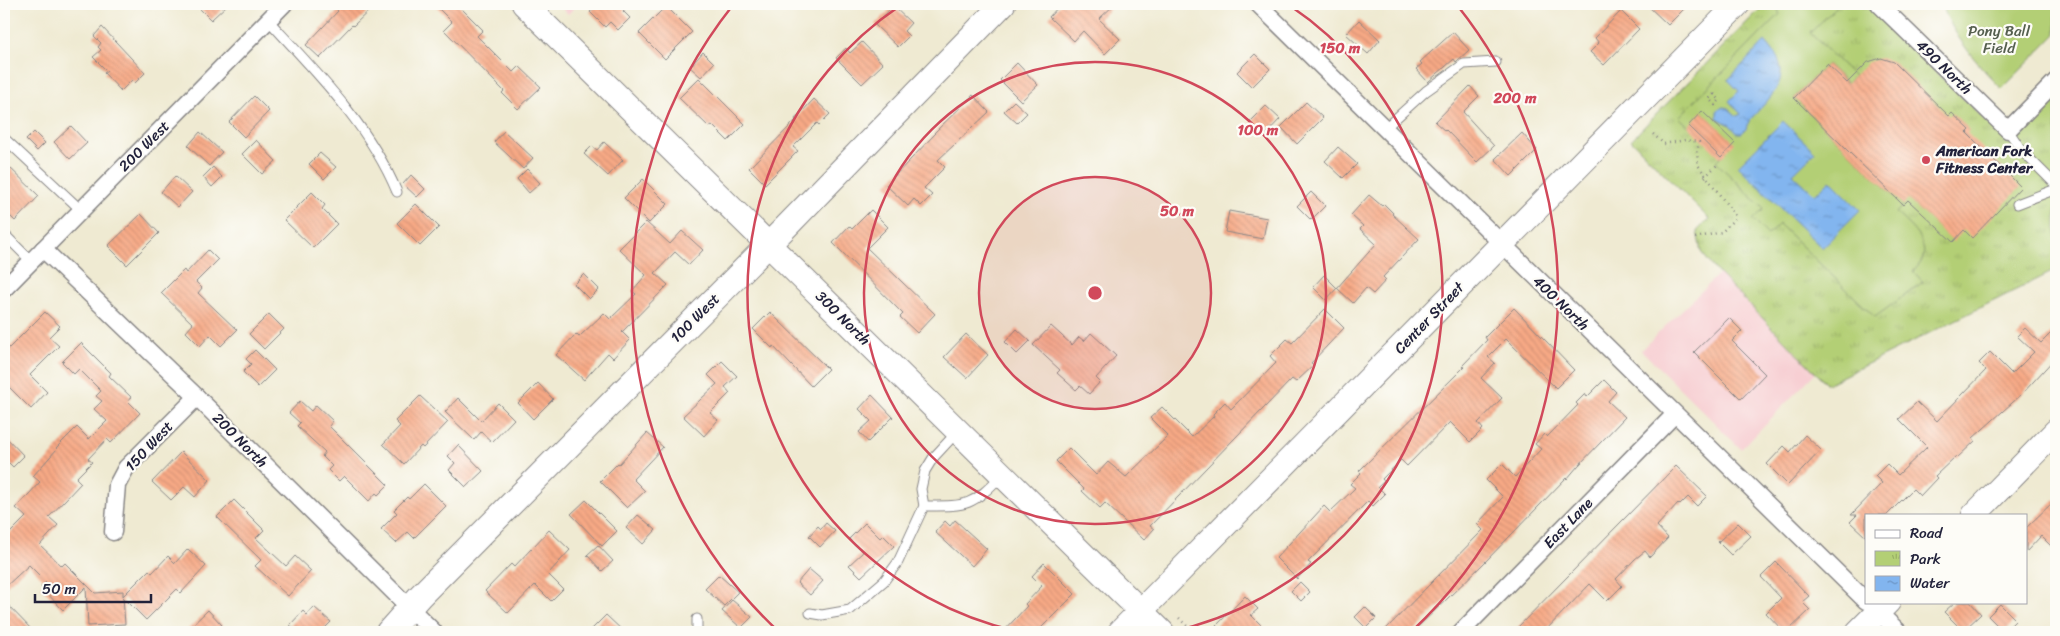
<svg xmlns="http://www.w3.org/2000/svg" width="2060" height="636" font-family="Sriracha,sans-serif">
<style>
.built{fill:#f7cfd3}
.park{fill:url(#park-tufts);stroke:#6a7858}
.pitch{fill:#b3cf75;stroke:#6a7858}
.water{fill:url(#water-ripples);stroke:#526c95}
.building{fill:url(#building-back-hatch)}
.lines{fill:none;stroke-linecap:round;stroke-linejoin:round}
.lane-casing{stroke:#888686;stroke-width:11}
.street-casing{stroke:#888686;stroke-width:19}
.secondary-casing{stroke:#888686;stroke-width:26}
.path{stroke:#888686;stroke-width:2.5;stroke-dasharray:1 4;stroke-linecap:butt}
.lane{stroke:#fff;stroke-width:9}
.street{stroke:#fff;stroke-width:16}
.secondary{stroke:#fff;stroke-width:24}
.ring{fill:none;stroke:#d1495b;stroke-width:2.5}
.poi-dot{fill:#d1495b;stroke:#fdfcf7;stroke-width:2}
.labels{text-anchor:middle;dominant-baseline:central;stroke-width:4.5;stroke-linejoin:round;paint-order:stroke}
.park-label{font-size:15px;fill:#555f4f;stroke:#fdfcf7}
.street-label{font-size:15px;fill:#22223b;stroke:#fdfcf7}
.poi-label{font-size:15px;font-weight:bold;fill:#22223b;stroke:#fdfcf7;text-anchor:start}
.centre{fill:#d1495b;stroke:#fdfcf7;stroke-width:2.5}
.ring-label{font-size:15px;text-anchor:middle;font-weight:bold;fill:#d1495b;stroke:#fdfcf7;stroke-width:4.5;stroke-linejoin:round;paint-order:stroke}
</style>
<defs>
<pattern id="park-tufts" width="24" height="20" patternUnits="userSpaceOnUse" patternTransform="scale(1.25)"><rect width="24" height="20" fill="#b3cf75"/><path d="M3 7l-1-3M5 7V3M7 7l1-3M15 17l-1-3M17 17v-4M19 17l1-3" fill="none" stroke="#9ab166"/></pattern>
<pattern id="water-ripples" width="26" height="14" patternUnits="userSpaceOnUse" patternTransform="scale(1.25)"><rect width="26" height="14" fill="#82b5ef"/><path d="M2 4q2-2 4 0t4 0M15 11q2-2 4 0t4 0" fill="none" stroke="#6a93c3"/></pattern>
<pattern id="building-back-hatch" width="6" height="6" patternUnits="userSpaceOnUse" patternTransform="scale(1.25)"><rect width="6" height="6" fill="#f7a985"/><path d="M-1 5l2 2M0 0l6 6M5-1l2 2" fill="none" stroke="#d39174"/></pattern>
</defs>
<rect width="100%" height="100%" fill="#fdfcf7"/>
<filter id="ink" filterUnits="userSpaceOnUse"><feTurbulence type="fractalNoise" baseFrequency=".02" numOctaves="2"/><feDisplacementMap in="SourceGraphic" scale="10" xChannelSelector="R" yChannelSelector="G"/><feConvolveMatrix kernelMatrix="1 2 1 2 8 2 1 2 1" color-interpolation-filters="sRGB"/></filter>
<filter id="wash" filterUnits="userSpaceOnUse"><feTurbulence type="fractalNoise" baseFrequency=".0096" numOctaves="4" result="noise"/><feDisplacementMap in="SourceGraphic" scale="20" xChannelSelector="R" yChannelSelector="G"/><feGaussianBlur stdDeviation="1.12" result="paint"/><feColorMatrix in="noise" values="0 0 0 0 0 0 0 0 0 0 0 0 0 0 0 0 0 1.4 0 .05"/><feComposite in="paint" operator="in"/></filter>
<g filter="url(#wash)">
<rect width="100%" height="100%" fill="#efead2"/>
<g class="built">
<polygon points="558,4 578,4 568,14"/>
<polygon points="1721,272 1819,369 1741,449 1641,350"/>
</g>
<polygon class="park" points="1765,4 1865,4 2009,143 2056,97 2056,270 1827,384 1719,274 1701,252 1697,231 1709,219 1631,140"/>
<g class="pitch">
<path d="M1785,4h54l-29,29 44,43 -7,7 -20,-19 -33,34 109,107 -7,8c16,15 43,37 17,58l10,11 -48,35 -96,-93 -11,11 -15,-15 11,-11 -48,-47 5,-5 -42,-40 101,-103 -2,-3z"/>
<path d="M1941,4h115v30l-54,55c-27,-27 -46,-50 -61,-85z"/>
</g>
<g class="water">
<path d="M1765,41c26,28 18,44 -6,69 -6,7 -11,10 -13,19l-4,4h-5l-7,-8 -13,-7v-7l6,-4 5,1 9,8 4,-2 -12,-13 10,-10 -11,-11z"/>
<polygon points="1783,121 1815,152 1793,174 1815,195 1830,180 1860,210 1822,248 1738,166"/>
</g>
<g id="blocks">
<g class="building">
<polygon points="195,4 228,4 211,20"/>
<polygon points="331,4 376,4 353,26 352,25 320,58 306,45 338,11"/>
<polygon points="434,4 457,4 483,30 477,36 513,72 519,66 541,87 518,109 502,93 504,91 444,30 452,22"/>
<polygon points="598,4 630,4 623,11 630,18 618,30 610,22 605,27 590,12"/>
<polygon points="1061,4 1115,4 1099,19 1120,39 1105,54 1083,31 1074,41 1049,17"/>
<polygon points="1646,4 1689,4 1668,25"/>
<polygon points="666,6 692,32 665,59 639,33"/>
<polygon points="893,6 911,23 904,31 909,36 898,47 875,25"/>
<polygon points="1621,11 1639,29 1604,65 1590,52 1599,43 1595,38"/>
<polygon points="1359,20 1380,40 1368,54 1346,34"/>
<polygon points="102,27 145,73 135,83 132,80 121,91 104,73 107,71 93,57 101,50 98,47 101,43 94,36"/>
<polygon points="1453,32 1469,50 1456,62 1454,59 1428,82 1416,69 1422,64 1420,62"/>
<polygon points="862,42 883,64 862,84 836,58 846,48 850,53"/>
<polygon points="703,52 714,63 701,77 690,67"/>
<polygon points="1255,54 1270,69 1252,87 1237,72"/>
<polygon points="1881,58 1894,62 1949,116 1952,113 1970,130 1967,133 2021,187 1972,238 1964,230 1953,242 1908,200 1903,205 1794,98 1827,64 1847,83 1868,62"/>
<polygon points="1017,63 1038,85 1021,101 1000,80"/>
<polygon points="699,78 745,124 728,141 712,125 709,127 679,98"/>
<polygon points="1470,86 1479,96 1463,112 1494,146 1477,162 1446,130 1445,131 1435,122"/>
<polygon points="973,95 989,112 938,160 945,167 924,188 932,195 921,206 914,199 908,206 886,185 935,134 934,133"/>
<polygon points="254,96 269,111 244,137 229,122"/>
<polygon points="814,99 830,114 819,125 817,123 793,147 798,151 765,184 749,168 796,120 795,119"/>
<polygon points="1014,101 1027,113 1017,123 1004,111"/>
<polygon points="1306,102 1323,118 1297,144 1281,127"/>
<polygon points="1266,106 1280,119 1264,136 1250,122"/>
<polygon points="1702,111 1735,143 1721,158 1688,126"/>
<polygon points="71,126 87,143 70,159 54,142"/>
<polygon points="504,131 533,158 523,169 494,142"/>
<polygon points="34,132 45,143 37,151 26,140"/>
<polygon points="200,132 222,152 209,166 188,146"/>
<polygon points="1522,133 1537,150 1511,176 1495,159"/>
<polygon points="256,140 276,161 262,174 242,154"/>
<polygon points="604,142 623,160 608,176 584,154 592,146 597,150"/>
<polygon points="1338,147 1357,164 1343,178 1325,161"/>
<polygon points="320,153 336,167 324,179 309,164"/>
<polygon points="4,162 39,196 15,221 4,210"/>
<polygon points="213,167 222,177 212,187 203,177"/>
<polygon points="527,169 540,183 529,193 517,179"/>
<polygon points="411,175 425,189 417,197 403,184"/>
<polygon points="175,176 192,192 178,207 161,192"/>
<polygon points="643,179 668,204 649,223 624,198"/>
<polygon points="312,192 325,205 322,209 337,224 313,248 284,220"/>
<polygon points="1311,192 1325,206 1311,220 1297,206"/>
<polygon points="1369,195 1382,206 1384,204 1393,213 1392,214 1419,239 1383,277 1386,280 1373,294 1366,288 1353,303 1337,288 1376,244 1360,229 1363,226 1351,215"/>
<polygon points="416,204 439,227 420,246 397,223"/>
<polygon points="871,210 888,227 867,248 935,314 917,333 900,317 903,314 833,243 849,226 852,229"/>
<polygon points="1229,211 1267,218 1263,239 1225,232"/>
<polygon points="141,214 159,233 127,265 108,246"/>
<polygon points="646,222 670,244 682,231 703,250 689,265 675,252 655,273 668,285 622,332 630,340 613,358 608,353 584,380 556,355 576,334 579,337 604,313 610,319 636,294 632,291 646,275 619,249"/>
<polygon points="208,250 218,260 196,282 202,288 198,293 237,330 221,346 210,335 200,346 186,332 193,324 161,293 184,270 186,273"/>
<polygon points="584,274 599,289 589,299 574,284"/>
<polygon points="1324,275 1337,288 1326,300 1313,287"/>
<polygon points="1514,308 1574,370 1556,388 1506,339 1488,357 1495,363 1481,378 1502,398 1478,423 1483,429 1470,442 1450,422 1407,466 1401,460 1382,479 1384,481 1378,487 1385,494 1373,506 1368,501 1308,562 1311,564 1297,579 1276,558 1324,506 1330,512 1355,488 1350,484 1361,473 1359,471 1464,367 1462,366 1487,340 1485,337"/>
<polygon points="1325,309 1344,328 1311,363 1314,365 1296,382 1292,379 1150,526 1154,529 1144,540 1105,503 1100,508 1082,491 1084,489 1056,461 1069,448 1096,475 1108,462 1126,477 1168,436 1150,418 1162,407 1192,437 1214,416 1213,414 1225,402 1231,409 1276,363 1270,356 1287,339 1292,343"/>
<polygon points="45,312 60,326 49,337 59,346 30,375 47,392 31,409 4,382 4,353"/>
<polygon points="770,312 828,369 811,386 773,346 772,348 753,329"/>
<polygon points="269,314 284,329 264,349 249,334"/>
<polygon points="1729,318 1742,331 1732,341 1765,374 1741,399 1694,352"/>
<polygon points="1051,326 1072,345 1079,337 1084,341 1091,333 1116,356 1096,378 1100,382 1089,394 1080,386 1076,390 1057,373 1060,370 1033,345"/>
<polygon points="2025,328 2041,343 2056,328 2056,357 2022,394 1973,438 1975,441 1957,458 1956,456 1935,476 1937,478 1920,496 1913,489 1887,515 1866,515 1866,537 1850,522 1857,515 1851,515 1882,483 1875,476 1887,464 1898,475 1927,447 1899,419 1917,402 1937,421 1986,370 1979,363 1990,352 2012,374 2034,352 2017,336"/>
<polygon points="1017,329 1030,341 1017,354 1005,342"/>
<polygon points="966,334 988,355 967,378 944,357"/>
<polygon points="81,343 111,373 109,376 131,397 128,401 140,413 111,443 107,439 88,459 92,462 76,478 81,483 49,517 58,525 40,545 62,566 65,563 95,593 123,591 123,596 149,570 152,573 168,556 175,563 188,549 206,566 181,593 177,589 146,620 123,597 125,624 88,626 86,587 63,610 41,587 46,582 29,565 4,588 4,539 26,517 16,508 40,482 33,476 57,449 56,448 77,427 89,439 107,421 94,409 102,401 96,396 101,391 79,369 74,374 62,362"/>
<polygon points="255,350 275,370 258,387 243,372 251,364 246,359"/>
<polygon points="722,361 737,376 725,387 730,393 710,413 718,420 704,436 683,416 717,384 708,375"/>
<polygon points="1604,380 1616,392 1608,401 1625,417 1578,466 1567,479 1566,478 1484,563 1413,632 1383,632 1483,530 1477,524 1503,497 1486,480 1502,464 1515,477 1541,449 1535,444 1544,434 1547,437 1578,405 1576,403 1585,394 1587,397"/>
<polygon points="538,383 553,399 533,419 518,403"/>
<polygon points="872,395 893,417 868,442 859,432 871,421 859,409"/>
<polygon points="420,396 448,422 423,448 421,446 404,464 383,444 400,426 395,421"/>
<polygon points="458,398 481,421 498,403 514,419 492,442 481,432 474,440 445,412"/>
<polygon points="300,401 311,411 316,405 333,421 329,426 388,485 378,495 376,493 369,501 344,476 339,481 328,470 332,466 322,456 325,452 297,426 300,423 289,413"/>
<polygon points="647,433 663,447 633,479 645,491 627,508 600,481 618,463 619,464"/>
<polygon points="4,435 24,456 13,467 4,458"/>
<polygon points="1805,435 1821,450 1788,485 1767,464 1784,446 1790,452"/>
<polygon points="458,445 483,471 466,487 449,470 455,463 448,456"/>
<polygon points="181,452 210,480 195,497 184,487 171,500 152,482"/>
<polygon points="1676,466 1707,496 1697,506 1688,497 1680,505 1678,503 1657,526 1668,538 1650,557 1645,551 1635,559 1616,579 1622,586 1607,601 1590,584 1544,632 1513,632"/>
<polygon points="424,484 446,506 414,538 408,532 396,543 381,529 397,513 394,510 407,497 409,499"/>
<polygon points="2056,499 2056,551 2041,536 2026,552 2026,528"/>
<polygon points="234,500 264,530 256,538 286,566 295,556 311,571 288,596 255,566 261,560 217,517"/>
<polygon points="586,500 617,531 602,546 571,514"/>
<polygon points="638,515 656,530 643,544 626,528"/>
<polygon points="955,520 987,549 972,566 935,532 945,521 950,526"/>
<polygon points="826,523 835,531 820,547 809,536 818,526 821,529"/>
<polygon points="865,523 880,538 883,535 894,546 861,577 849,565 863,552 849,539"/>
<polygon points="1738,523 1751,536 1731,555 1718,542"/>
<polygon points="549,530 570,550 548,574 563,589 551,601 535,585 508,613 485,591 511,564 514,567"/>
<polygon points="598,545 613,561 602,571 587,555"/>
<polygon points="1776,562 1809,596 1802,602 1810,610 1787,632 1784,632 1766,613 1781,598 1761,577"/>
<polygon points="1044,563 1075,594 1037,632 1003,632 1027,606 1025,604 1042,586 1032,576"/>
<polygon points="809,569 823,581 810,595 797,583"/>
<polygon points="719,575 738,592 724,606 705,589"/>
<polygon points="1300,582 1310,592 1301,601 1291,591"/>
<polygon points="1245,596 1258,609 1251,615 1268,632 1223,632 1216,626"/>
<polygon points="732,600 752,617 741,628 722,611"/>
<polygon points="4,601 34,632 4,632"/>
<polygon points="1955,602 1970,602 1981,614 1963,631 1944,612"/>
<polygon points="2000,604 2016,620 2004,632 1988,616"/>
<polygon points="314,607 331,622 321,632 298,632 290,625 303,611 307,615"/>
<polygon points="1365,607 1376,618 1366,628 1355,617"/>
<polygon points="208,610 222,625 214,632 185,632"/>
<polygon points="606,615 624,632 589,632"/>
</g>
</g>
</g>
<g filter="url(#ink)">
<use href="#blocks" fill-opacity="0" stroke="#888686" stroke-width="1"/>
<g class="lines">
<g class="lane-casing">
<g id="lane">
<path d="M268,20c49,53 101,105 129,172"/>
<polyline points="1384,129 1426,91 1464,64 1496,62"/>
<polyline points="2008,130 2022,151 2056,185"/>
<polyline points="4,138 81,210"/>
<polyline points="2017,204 2056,189"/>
<polyline points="4,234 31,261"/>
<path d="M924,506c43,0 47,1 77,-30"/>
<polyline points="810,613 822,615 850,610 884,581 898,562 924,506 921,489 925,471 933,458 958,431"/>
<polyline points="697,632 697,619"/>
</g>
</g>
<g class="street-casing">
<g id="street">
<polyline points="1258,4 1866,601"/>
<polyline points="1879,4 2008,130 2056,81"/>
<polyline points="43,249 197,397 434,632"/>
<polyline points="4,289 284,4"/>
<polyline points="113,532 117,485 126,468 197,397"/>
<polyline points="1872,606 1899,632"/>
<polyline points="1461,632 1675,414"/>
</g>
</g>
<g class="secondary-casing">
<g id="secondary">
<polyline points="524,4 1162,632"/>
<polyline points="1974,515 2056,431"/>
<polyline points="388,632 420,596 782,231 1003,4"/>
<polyline points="1120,632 1738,4"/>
<polyline points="1858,632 1888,602"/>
</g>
</g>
<g class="path">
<polygon points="1714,94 1720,100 1715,105 1709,99"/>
<polyline points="1653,134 1664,144 1685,140 1699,142 1697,152 1698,165 1736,217 1722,232 1695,238"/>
<polyline points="1705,177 1718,164"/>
<polyline points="1179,618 1193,632"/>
</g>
<use href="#lane" class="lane"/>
<use href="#street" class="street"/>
<use href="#secondary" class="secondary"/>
</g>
</g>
<circle cx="1095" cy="293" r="116" fill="#d1495b" fill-opacity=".12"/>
<g class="ring">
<circle cx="1095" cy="293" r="116"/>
<circle cx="1095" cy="293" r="231"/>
<path d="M1020 632A347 347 0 0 1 901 5M1289 5A347 347 0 0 1 1170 632"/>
<path d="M779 632A463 463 0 0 1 733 5M1457 5A463 463 0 0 1 1411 632"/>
</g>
<circle class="poi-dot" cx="1926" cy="160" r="5"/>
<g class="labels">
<g class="park-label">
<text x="1999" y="31">Pony Ball<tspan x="1999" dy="17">Field</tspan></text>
</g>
<g class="street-label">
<text transform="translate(1944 67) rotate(44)">490 North</text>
<text transform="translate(144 146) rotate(-45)">200 West</text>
<text transform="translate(1561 303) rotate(44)">400 North</text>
<text transform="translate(695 318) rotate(-45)">100 West</text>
<text transform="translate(843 318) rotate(45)">300 North</text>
<text transform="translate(1429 318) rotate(-46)">Center Street</text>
<text transform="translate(240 440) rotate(45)">200 North</text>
<text transform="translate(149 446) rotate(-47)">150 West</text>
<text transform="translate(1568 523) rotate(-46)">East Lane</text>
</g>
<g class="poi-label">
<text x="1936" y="151">American Fork<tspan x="1936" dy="17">Fitness Center</tspan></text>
</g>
</g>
<circle cx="1095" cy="293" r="8" class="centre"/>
<g class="ring-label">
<text x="1340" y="53">150 m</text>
<text x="1515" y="103">200 m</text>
<text x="1258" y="135">100 m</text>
<text x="1177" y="216">50 m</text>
</g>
<rect width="2060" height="636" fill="none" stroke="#fdfcf7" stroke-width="20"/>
<rect x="1865" y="514" width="162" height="90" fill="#fdfcf7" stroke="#a5a5ac"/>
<rect x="1875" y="530" width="25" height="8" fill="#ffffff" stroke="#a5a5ac"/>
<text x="1910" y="538" font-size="15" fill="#22223b">Road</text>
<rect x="1875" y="551" width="25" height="15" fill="url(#park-tufts)" stroke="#a5a5ac"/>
<text x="1910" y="564" font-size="15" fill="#22223b">Park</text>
<rect x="1875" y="576" width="25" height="15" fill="url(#water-ripples)" stroke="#a5a5ac"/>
<text x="1910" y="588" font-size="15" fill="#22223b">Water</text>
<path d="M35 594v8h116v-8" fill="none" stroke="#22223b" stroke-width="2.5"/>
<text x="42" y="594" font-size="15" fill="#22223b" stroke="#fdfcf7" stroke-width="4" paint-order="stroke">50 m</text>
</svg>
